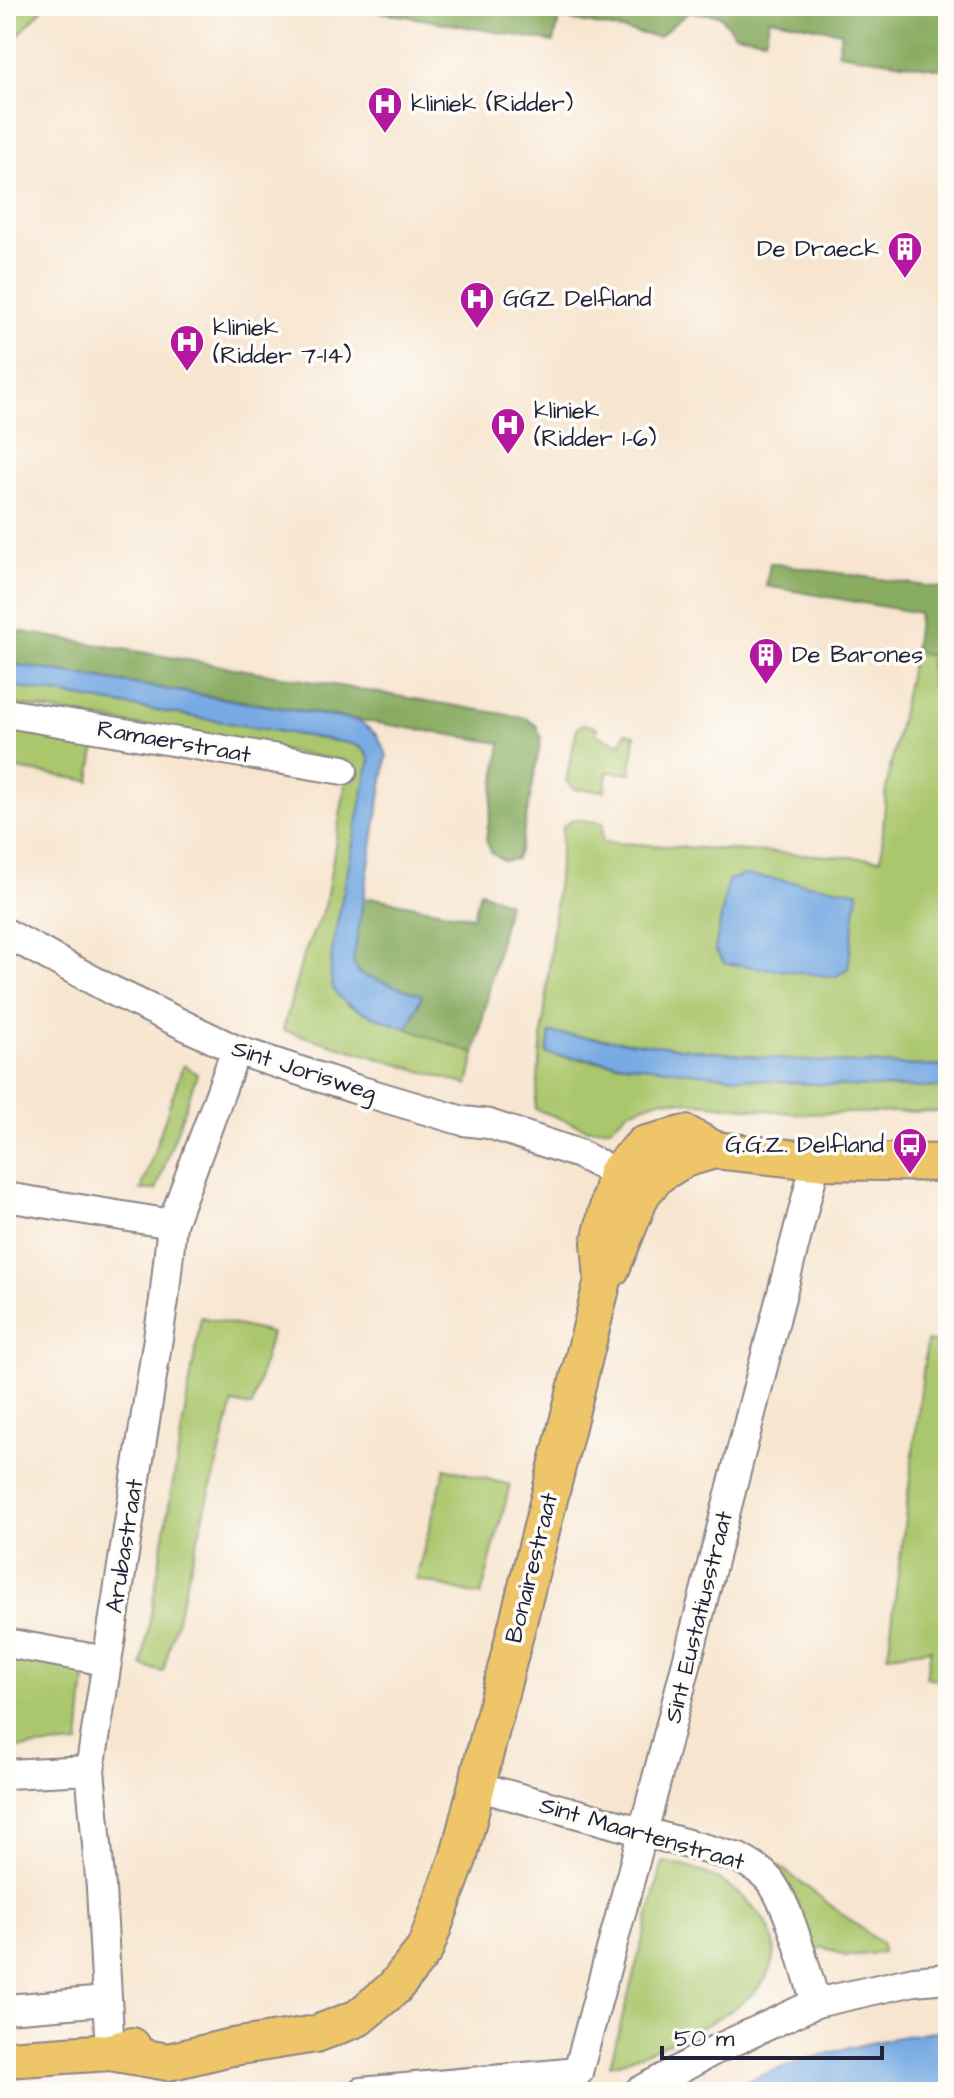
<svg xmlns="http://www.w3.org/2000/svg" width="954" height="2098" font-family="'Architects Daughter',sans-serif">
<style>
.green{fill:#abc76d;stroke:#667454;stroke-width:2}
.forest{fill:#88ac60;stroke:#55674e;stroke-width:2}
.water{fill:#77aae3;stroke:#4c668f;stroke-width:2}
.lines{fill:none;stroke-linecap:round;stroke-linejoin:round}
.minor-casing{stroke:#8c8485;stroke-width:32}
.major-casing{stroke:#8c8485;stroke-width:40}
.minor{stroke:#fff;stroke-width:28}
.major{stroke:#eec569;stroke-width:36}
.labels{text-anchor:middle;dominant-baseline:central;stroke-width:7;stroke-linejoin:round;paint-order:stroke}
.poi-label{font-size:24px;fill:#22223b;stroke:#fdfcf7;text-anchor:start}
.street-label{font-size:24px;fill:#22223b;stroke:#fdfcf7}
</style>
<rect width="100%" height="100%" fill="#fdfcf7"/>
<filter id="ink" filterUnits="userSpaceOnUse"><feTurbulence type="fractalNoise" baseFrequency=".0125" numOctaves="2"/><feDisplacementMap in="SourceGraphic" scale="16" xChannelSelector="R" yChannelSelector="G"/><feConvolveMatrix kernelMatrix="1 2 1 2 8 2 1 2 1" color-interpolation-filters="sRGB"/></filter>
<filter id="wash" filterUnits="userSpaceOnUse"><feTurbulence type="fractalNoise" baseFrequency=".006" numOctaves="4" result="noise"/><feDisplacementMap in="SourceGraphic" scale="32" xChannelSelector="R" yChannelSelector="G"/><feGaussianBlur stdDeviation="1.8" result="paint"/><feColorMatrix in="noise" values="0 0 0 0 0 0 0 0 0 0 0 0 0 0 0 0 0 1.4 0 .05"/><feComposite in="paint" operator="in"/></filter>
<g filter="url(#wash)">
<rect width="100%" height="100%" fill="#f7e5cf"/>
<g class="green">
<polygon points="6,6 45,6 6,49"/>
<path d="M914,651l15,4 2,30 17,5v377l-161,-7 -237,-27 -3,21c39,8 81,10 121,15 93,12 186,21 280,18v24l-147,3 -138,-15 -34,12 -19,17 -22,1 -53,-20 28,-283 11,-7 29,4 -1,19 279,17 5,-70z"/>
<polygon points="6,685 353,744 363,749 370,759 333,944 347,1005 475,1054 468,1085 283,1030 303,956 325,906 349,762 6,703"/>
<polygon points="583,724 597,727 596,735 621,744 626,732 635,735 631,773 607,772 605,791 574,789 566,781 577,728"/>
<polygon points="17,729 96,742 90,781 11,768"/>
<polygon points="183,1065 197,1074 156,1190 141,1190"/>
<polygon points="201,1317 271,1333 252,1407 233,1403 163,1672 142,1666"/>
<polygon points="927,1341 948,1345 948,1585 944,1610 948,1611 948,1682 926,1677 931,1649 888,1655"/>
<polygon points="445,1468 510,1485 481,1596 416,1579"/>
<polygon points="6,1654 69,1665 85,1676 79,1744 6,1749"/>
<path d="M663,1862c38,5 70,21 95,50 66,79 -82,125 -133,149l-15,4z"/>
<polygon points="775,1863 882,1944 882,1953 845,1956 823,1947 815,1950 793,1894"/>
</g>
<g class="forest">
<polygon points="347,6 948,6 948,70 838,53 841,32 770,18 765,39 735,34 719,15 689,12 658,37 559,18 554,42"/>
<polygon points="770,563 948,589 948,690 931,686 929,655 914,651 919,613 766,586"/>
<polygon points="6,629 526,718 537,726 541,739 521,846 516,859 504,861 491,852 486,839 501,743 6,663"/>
<polygon points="480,891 508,903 475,1054 408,1029 422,995 359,974 353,962 363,899 375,898 473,917"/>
</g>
<g class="water">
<path d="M6,663l353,58 18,14 10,20 -34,207 6,12 63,21 -14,34c-19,-8 -65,-20 -74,-39 -6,-13 -2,-32 -1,-46l37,-185 -7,-10 -10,-5 -347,-59z"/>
<polygon points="745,875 858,891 848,968 835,977 724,963 715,950 728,880"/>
<path d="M550,1033l237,27 161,7v20c-134,5 -268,-17 -401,-33z"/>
<path d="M948,2029v63h-226c70,-33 149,-52 226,-63z"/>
</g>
</g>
<g filter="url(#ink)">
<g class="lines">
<g class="minor-casing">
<g id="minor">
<polyline points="6,713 343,770"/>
<polyline points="6,933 111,990 236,1050 355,1089 463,1121 489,1124 579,1154 616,1173 632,1185"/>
<polyline points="6,1197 172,1224"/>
<polyline points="6,1643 107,1661"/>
<polyline points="6,1774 90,1770"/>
<path d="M476,1786l263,72c12,7 26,14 34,27 19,28 32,84 43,118"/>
<polyline points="6,2009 107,2001"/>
<polyline points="110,2052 101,1888 90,1770 164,1300 172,1224 236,1050"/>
<polyline points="578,2072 648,1813 816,1161"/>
<polyline points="361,2092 578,2072"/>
<polyline points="638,2092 713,2051 816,2003 914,1981 948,1978"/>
</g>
</g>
<g class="major-casing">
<g id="major">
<polyline points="611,1269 642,1193 659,1174 684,1159 715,1150 816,1161 948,1163"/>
<polyline points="110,2052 168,2062 227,2048 316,2034 358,2018 394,1988 425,1949 459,1856 551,1491 603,1280 600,1243 616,1173 643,1145 686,1134 715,1150"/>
<polyline points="6,2059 110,2052 132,2046"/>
</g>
</g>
<use href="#minor" class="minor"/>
<use href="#major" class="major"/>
</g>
</g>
<defs>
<g id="hospital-pin" transform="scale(1.8)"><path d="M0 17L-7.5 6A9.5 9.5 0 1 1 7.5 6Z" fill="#b5179e" stroke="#fdfcf7"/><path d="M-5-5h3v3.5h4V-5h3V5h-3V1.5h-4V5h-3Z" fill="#fff"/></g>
<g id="building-pin" transform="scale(1.8)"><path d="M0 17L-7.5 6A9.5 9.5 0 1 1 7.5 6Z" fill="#b5179e" stroke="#fdfcf7"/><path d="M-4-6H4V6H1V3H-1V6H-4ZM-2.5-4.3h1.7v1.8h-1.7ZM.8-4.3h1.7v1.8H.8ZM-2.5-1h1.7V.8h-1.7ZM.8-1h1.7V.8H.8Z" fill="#fff"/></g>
<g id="bus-pin" transform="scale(1.8)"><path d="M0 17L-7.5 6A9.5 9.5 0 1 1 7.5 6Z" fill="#b5179e" stroke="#fdfcf7"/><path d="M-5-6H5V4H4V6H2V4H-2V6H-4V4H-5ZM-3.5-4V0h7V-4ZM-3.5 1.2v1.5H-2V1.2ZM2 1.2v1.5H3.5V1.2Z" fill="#fff"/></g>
</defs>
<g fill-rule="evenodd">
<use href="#hospital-pin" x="385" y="104"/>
<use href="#building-pin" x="905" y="249"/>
<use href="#hospital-pin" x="477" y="299"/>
<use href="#hospital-pin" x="187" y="342"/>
<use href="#hospital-pin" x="508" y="425"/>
<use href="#building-pin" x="766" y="655"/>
<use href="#bus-pin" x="910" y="1145"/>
</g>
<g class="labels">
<g class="poi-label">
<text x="411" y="104">kliniek (Ridder)</text>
<text x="879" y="249" text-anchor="end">De Draeck</text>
<text x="503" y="299">GGZ Delfland</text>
<text x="213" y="328">kliniek<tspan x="213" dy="28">(Ridder 7-14)</tspan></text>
<text x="534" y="411">kliniek<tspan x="534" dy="28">(Ridder 1-6)</tspan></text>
<text x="792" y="655">De Barones</text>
<text x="884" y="1145" text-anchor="end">G.G.Z. Delfland</text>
</g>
<g class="street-label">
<text transform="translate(174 742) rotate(10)">Ramaerstraat</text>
<text transform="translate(304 1071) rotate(18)">Sint Jorisweg</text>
<text transform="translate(125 1546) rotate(-81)">Arubastraat</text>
<text transform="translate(532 1568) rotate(-76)">Bonairestraat</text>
<text transform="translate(699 1617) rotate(-76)">Sint Eustatiusstraat</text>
<text transform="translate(642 1834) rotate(16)">Sint Maartenstraat</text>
</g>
</g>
<rect width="954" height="2098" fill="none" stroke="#fdfcf7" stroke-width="32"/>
<path d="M662 2046v12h220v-12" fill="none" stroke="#22223b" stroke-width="4"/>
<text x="674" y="2046" font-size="24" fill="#22223b" stroke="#fdfcf7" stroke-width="6" paint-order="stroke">50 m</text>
</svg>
